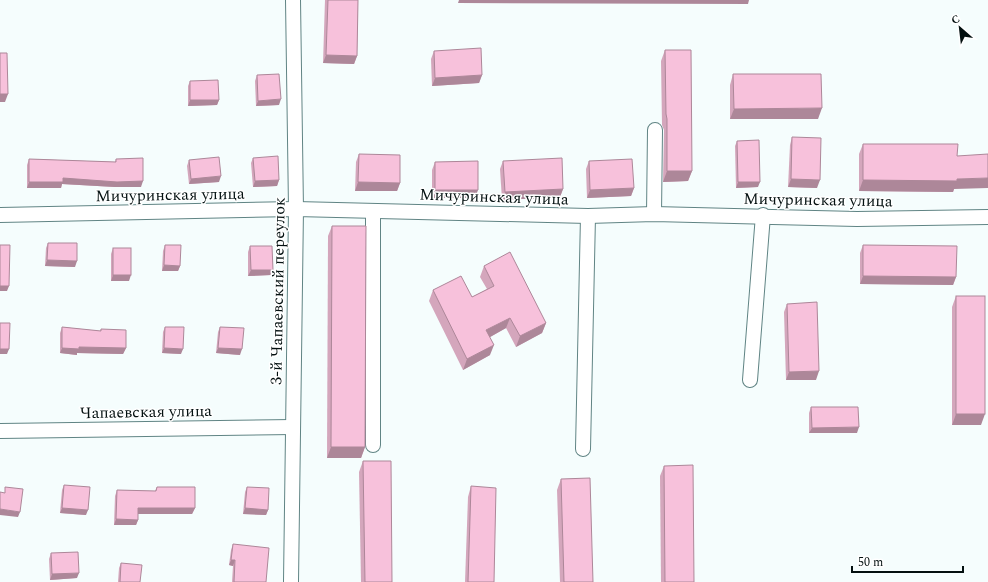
<svg xmlns="http://www.w3.org/2000/svg" width="988" height="582" font-family="Spectral,serif">
<style>
.lines{fill:none;stroke-linecap:round;stroke-linejoin:round}
.minor-casing{stroke:#608484;stroke-width:16}
.minor{stroke:#fff;stroke-width:14}
.wall{fill:#d4a6bc}
.shaded-wall{fill:#ad8799}
.building{fill:#f7c1db;stroke:#ad8799}
.labels{text-anchor:middle;dominant-baseline:central;stroke-width:3;stroke-linejoin:round;paint-order:stroke}
.street-label{font-size:16px;fill:#031010;stroke:#fff}
</style>
<rect width="100%" height="100%" fill="#f5fdfd"/>
<g class="lines">
<g class="minor-casing">
<g id="minor">
<polyline points="373,211 373,445"/>
<polyline points="654,214 655,130"/>
<polyline points="0,215 296,209 588,216 654,214 857,219 988,217"/>
<polyline points="750,380 763,215"/>
<polyline points="0,431 293,427"/>
<polyline points="583,449 588,216"/>
<polyline points="291,582 296,209 293,0"/>
</g>
</g>
<use href="#minor" class="minor"/>
</g>
<g class="wall">
<polygon points="325,0 358,0 357,56 354,64 323,63"/>
<polygon points="665,50 692,171 688,181 663,182 664,130 662,125 661,61"/>
<polygon points="434,51 482,75 479,83 432,86 431,59"/>
<polygon points="733,74 818,119 730,119 730,85"/>
<polygon points="257,75 279,105 256,106 255,81"/>
<polygon points="190,81 219,100 217,105 188,106 188,86"/>
<polygon points="792,137 817,188 788,187 790,145"/>
<polygon points="737,141 758,187 736,188 735,146"/>
<polygon points="863,144 954,189 953,192 859,191 859,154"/>
<polygon points="359,154 400,183 397,191 355,191 356,162"/>
<polygon points="253,158 279,180 277,186 253,187 251,163"/>
<polygon points="29,159 115,162 116,159 141,187 115,187 62,184 61,188 27,188 27,165"/>
<polygon points="189,160 219,182 189,184 187,166"/>
<polygon points="503,161 563,189 560,197 502,200 500,169"/>
<polygon points="589,161 634,188 631,196 587,198 586,169"/>
<polygon points="435,162 475,198 432,198 432,170"/>
<polygon points="332,226 365,447 361,458 327,458 328,236"/>
<polygon points="48,243 75,267 45,266 46,248"/>
<polygon points="165,245 180,266 178,271 162,271 163,251"/>
<polygon points="863,245 956,277 953,285 860,284 860,253"/>
<polygon points="250,246 273,270 271,275 248,276 248,252"/>
<polygon points="113,248 129,281 111,281 111,254"/>
<polygon points="484,266 546,323 542,333 516,347 506,328 490,337 490,355 463,370 429,301 433,290 472,297 487,289 480,277"/>
<polygon points="956,296 981,425 952,425 952,307"/>
<polygon points="787,304 816,380 786,380 784,312"/>
<polygon points="62,327 100,331 101,329 126,348 123,354 77,353 77,355 60,353 60,333"/>
<polygon points="165,327 181,354 162,353 163,332"/>
<polygon points="220,327 240,355 216,353 218,332"/>
<polygon points="811,407 857,433 809,433 809,413"/>
<polygon points="363,461 392,582 361,582 359,472"/>
<polygon points="664,466 694,582 661,582 660,476"/>
<polygon points="561,479 593,582 560,582 557,490"/>
<polygon points="64,485 86,515 60,513 62,490"/>
<polygon points="471,486 494,582 465,582 468,497"/>
<polygon points="157,487 195,508 192,514 138,514 138,520 136,525 114,525 115,496 117,490 155,491"/>
<polygon points="247,487 268,510 266,515 243,514 245,492"/>
<polygon points="233,544 266,582 232,582 233,566 229,565 231,550"/>
<polygon points="51,553 77,578 50,580 49,559"/>
<polygon points="121,563 140,582 118,582 119,568"/>
</g>
<g class="shaded-wall">
<polygon points="459,0 749,0 748,4 458,3"/>
<polygon points="326,55 357,56 354,64 323,63"/>
<polygon points="482,75 479,83 432,86 435,78"/>
<polygon points="0,94 8,94 5,102 0,102"/>
<polygon points="281,99 279,105 256,106 258,101"/>
<polygon points="190,100 219,100 217,105 188,106"/>
<polygon points="822,108 818,119 730,119 734,109"/>
<polygon points="667,171 692,171 688,181 663,182"/>
<polygon points="221,176 219,182 189,184 191,179"/>
<polygon points="63,178 143,181 141,187 115,187 62,184 61,188 27,188 29,182"/>
<polygon points="988,178 988,188 954,189 953,192 859,191 863,180 957,179"/>
<polygon points="791,179 820,180 817,188 788,187"/>
<polygon points="279,180 277,186 253,187 255,181"/>
<polygon points="358,182 400,183 397,191 355,191"/>
<polygon points="738,182 760,182 758,187 736,188"/>
<polygon points="634,188 631,196 587,198 590,190"/>
<polygon points="563,189 560,197 502,200 505,192"/>
<polygon points="435,190 478,190 475,198 432,198"/>
<polygon points="47,260 77,261 75,267 45,266"/>
<polygon points="164,265 180,266 178,271 162,271"/>
<polygon points="251,270 273,270 271,275 248,276"/>
<polygon points="113,275 131,275 129,281 111,281"/>
<polygon points="863,276 956,277 953,285 860,284"/>
<polygon points="0,286 9,286 7,291 0,291"/>
<polygon points="510,318 506,328 483,341 486,330"/>
<polygon points="546,323 542,333 516,347 520,336"/>
<polygon points="494,345 490,355 463,370 467,359"/>
<polygon points="79,347 126,348 123,354 77,353 77,355 60,353 62,348"/>
<polygon points="164,348 183,349 181,354 162,353"/>
<polygon points="218,348 242,349 240,355 216,353"/>
<polygon points="0,349 9,349 7,354 0,354"/>
<polygon points="819,371 816,380 786,380 789,372"/>
<polygon points="956,414 985,414 981,425 952,425"/>
<polygon points="859,427 857,433 809,433 812,428"/>
<polygon points="331,447 365,447 361,458 327,458"/>
<polygon points="62,508 88,510 86,515 60,513"/>
<polygon points="138,508 195,508 192,514 136,514"/>
<polygon points="245,508 268,510 266,515 243,514"/>
<polygon points="0,509 20,512 18,517 0,515"/>
<polygon points="116,519 138,520 136,525 114,525"/>
<polygon points="231,560 235,560 233,566 229,565"/>
<polygon points="79,573 77,578 50,580 52,574"/>
</g>
<g class="building">
<polygon points="328,0 358,0 357,56 326,55"/>
<polygon points="481,48 482,75 435,78 434,51"/>
<polygon points="665,50 691,50 692,171 667,171 667,119 666,114"/>
<polygon points="0,53 7,53 8,94 0,94"/>
<polygon points="279,74 281,99 258,101 257,75"/>
<polygon points="733,74 821,74 822,108 734,109"/>
<polygon points="218,80 219,100 190,100 190,81"/>
<polygon points="792,137 821,138 820,180 791,179"/>
<polygon points="759,140 760,182 738,182 737,141"/>
<polygon points="863,144 958,144 957,156 988,154 988,178 957,179 957,181 863,180"/>
<polygon points="359,154 400,155 400,183 358,182"/>
<polygon points="278,156 279,180 255,181 253,158"/>
<polygon points="219,157 221,176 191,179 189,160"/>
<polygon points="143,158 143,181 117,182 63,178 63,182 29,182 29,159 116,162 116,159"/>
<polygon points="562,158 563,189 505,192 503,161"/>
<polygon points="632,159 634,188 590,190 589,161"/>
<polygon points="478,161 478,190 435,190 435,162"/>
<polygon points="332,226 366,226 365,447 331,447"/>
<polygon points="48,243 77,243 77,261 47,260"/>
<polygon points="0,245 10,245 9,286 0,286"/>
<polygon points="165,245 181,245 180,266 164,265"/>
<polygon points="863,245 957,246 956,277 863,276"/>
<polygon points="250,246 272,246 273,270 251,270"/>
<rect x="113" y="248" width="18" height="27"/>
<polygon points="510,252 546,323 520,336 510,318 486,330 494,345 467,359 433,290 461,276 472,297 494,286 484,266"/>
<rect x="956" y="296" width="29" height="118"/>
<polygon points="817,302 819,371 789,372 787,304"/>
<polygon points="0,323 10,323 9,349 0,349"/>
<polygon points="62,327 101,331 101,329 126,330 126,348 79,347 79,349 62,348"/>
<polygon points="165,327 184,327 183,349 164,348"/>
<polygon points="220,327 244,328 242,349 218,348"/>
<polygon points="811,407 858,407 859,427 812,428"/>
<polygon points="363,461 391,461 392,582 365,582"/>
<polygon points="693,465 694,582 665,582 664,466"/>
<polygon points="590,478 593,582 564,582 561,479"/>
<polygon points="64,485 90,487 88,510 62,508"/>
<polygon points="471,486 496,488 494,582 468,582"/>
<polygon points="5,487 23,489 20,512 0,509 0,492 5,493"/>
<polygon points="157,487 195,487 195,508 138,508 138,520 116,519 117,490 156,491"/>
<polygon points="247,487 269,488 268,510 245,508"/>
<polygon points="233,544 269,548 266,582 234,582 235,560 231,560"/>
<polygon points="78,552 79,573 52,574 51,553"/>
<polygon points="121,563 142,565 140,582 120,582"/>
</g>
<g class="labels">
<g class="street-label">
<text transform="translate(170 195) rotate(-1)">Мичуринская улица</text>
<text transform="translate(494 197) rotate(2)">Мичуринская улица</text>
<text transform="translate(818 200) rotate(1)">Мичуринская улица</text>
<text transform="translate(278 291) rotate(-89)">3-й Чапаевский переулок</text>
<text transform="translate(146 412) rotate(-1)">Чапаевская улица</text>
</g>
</g>
<g transform="translate(960 28) rotate(332)" stroke="#ffffff" stroke-width="3" paint-order="stroke">
<path d="M0-3L7 15L0 10L-7 15Z" fill="#031010"/>
<text y="-6" font-size="11" font-weight="bold" text-anchor="middle" fill="#031010">С</text>
</g>
<path d="M852 566v6h111v-6" fill="none" stroke="#031010" stroke-width="2"/>
<text x="858" y="566" font-size="12" fill="#031010" stroke="#ffffff" stroke-width="3" paint-order="stroke">50 m</text>
</svg>
